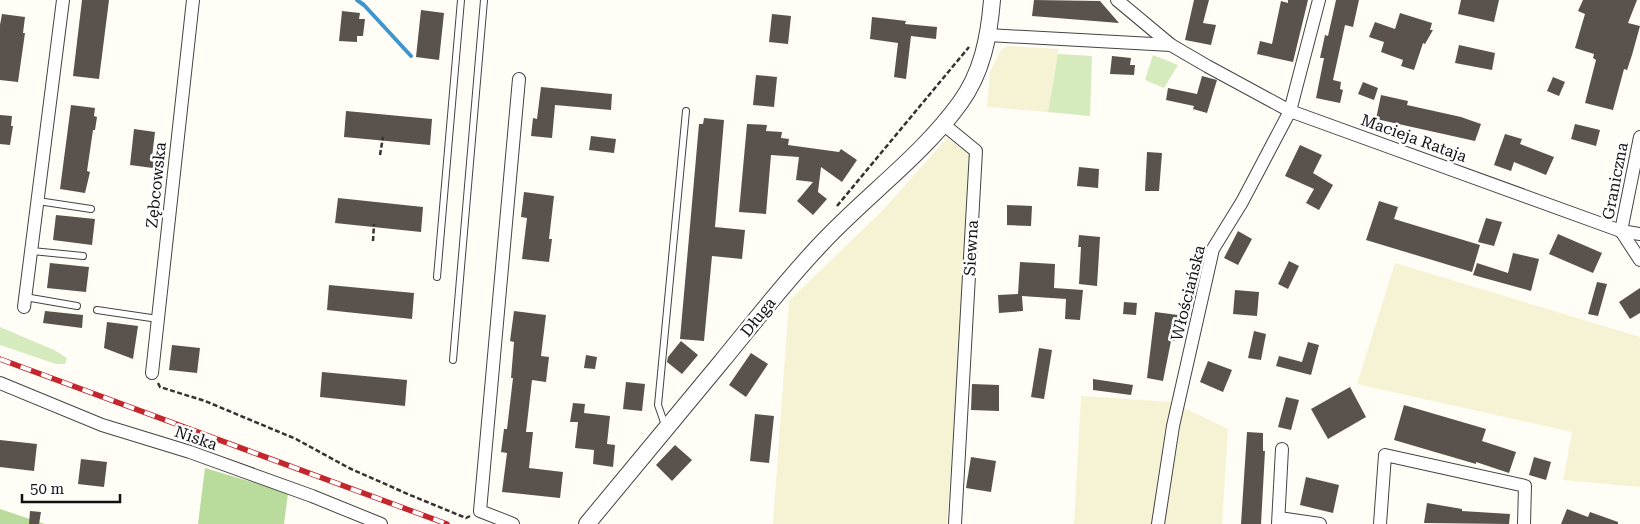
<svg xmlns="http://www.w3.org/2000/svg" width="1640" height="524" font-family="'Roboto Serif',serif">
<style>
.farmland{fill:#f6f3d4}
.green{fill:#d5ebbd}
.forest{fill:#b9dc9c}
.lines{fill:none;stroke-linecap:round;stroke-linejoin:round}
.stream{stroke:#3f96cf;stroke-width:4}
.building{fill:#5a524d}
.service-casing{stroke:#444;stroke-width:8}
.minor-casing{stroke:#444;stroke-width:14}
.tertiary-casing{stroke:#444;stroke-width:18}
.path{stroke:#333;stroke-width:2.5;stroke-dasharray:5 2.5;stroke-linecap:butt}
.service{stroke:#fff;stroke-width:6}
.minor{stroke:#fff;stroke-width:12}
.tertiary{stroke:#fff;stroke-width:16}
.rail-casing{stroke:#c4262e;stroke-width:5.5}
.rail{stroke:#fff;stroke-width:4;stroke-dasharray:11;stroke-linecap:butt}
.labels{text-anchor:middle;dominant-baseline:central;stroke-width:5;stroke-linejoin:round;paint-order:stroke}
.street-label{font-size:16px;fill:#111;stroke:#fff}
</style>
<rect width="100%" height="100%" fill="#fffdf5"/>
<g class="farmland">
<polygon points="1007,46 1058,49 1058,54 1048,112 987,107 990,72 1001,50"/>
<polygon points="947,138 972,156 947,524 773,524 789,301 884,209"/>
<polygon points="1395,263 1640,337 1640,487 1563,480 1572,432 1357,384"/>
<polygon points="1081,396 1172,402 1228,429 1222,524 1074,524"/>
</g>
<g class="green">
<polygon points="1058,54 1092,56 1090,116 1048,112"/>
<polygon points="1153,55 1178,65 1164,88 1145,80"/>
<polygon points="0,327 54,350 67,358 65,364 56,364 0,345"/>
</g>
<g class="forest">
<polygon points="205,468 288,493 284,524 198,524"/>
<polygon points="0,509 45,524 0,524"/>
</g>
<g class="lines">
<polyline class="stream" points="357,0 364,5 411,56"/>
</g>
<g class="building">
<polygon points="82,0 109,0 99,79 73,76"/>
<polygon points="1034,0 1100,1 1119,23 1032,16"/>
<polygon points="1194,0 1209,0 1203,23 1216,25 1211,45 1185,40"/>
<polygon points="1288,0 1308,0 1293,62 1257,54 1260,41 1272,44 1281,1 1288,3"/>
<polygon points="1336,0 1359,0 1353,27 1345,25 1333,80 1341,82 1340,89 1343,90 1340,103 1316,98 1324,58 1320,58 1325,35 1328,36"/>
<polygon points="1461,0 1499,0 1494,22 1458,14"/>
<polygon points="1583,0 1637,0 1628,23 1640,26 1632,55 1627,70 1624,69 1613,110 1585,103 1596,60 1593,58 1594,54 1575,48 1585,14 1578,11"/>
<polygon points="421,10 444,13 439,60 416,57"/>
<polygon points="342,11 360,13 359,19 365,19 363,36 357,36 357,42 339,41"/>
<polygon points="1400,13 1432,23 1430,30 1433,30 1425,44 1423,43 1414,70 1401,66 1403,60 1381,52 1384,42 1369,37 1375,22 1395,29"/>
<polygon points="2,14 25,17 23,33 25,33 18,82 0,80 0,25"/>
<polygon points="772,14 791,16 788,44 769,42"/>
<polygon points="872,17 906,21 905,24 937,27 936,39 911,36 906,79 894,77 898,43 870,39"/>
<polygon points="1459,45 1495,53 1492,70 1455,63"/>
<polygon points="1112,56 1131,58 1130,65 1135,65 1134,75 1110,74"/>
<polygon points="756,75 777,77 774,107 753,105"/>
<polygon points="1202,76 1217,80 1207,113 1193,109 1194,106 1166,100 1168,88 1197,94"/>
<polygon points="1553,77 1565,82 1559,96 1547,91"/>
<polygon points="1363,82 1378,88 1374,100 1358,94"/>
<polygon points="541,87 612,94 611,110 555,105 552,138 531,136 533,118 537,119"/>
<polygon points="1381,95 1408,101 1407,105 1461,117 1481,124 1475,141 1376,119"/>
<polygon points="71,105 95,108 94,116 97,117 95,130 93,130 87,171 90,172 85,193 60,189"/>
<polygon points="346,111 432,119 430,145 344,137"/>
<polygon points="0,115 12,116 11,126 13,126 10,145 0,144"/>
<polygon points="704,118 724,120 715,227 745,230 742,259 712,256 704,341 680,339 699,124 703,124"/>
<polygon points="747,124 767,125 766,131 782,132 781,138 789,139 788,145 839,152 841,149 857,160 842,182 821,167 818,192 827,199 813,215 797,201 813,182 796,180 799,157 771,155 766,214 739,212"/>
<polygon points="1575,124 1600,130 1596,146 1571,139"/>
<polygon points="134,129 155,132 152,157 154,157 153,168 130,165"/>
<polygon points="1505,134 1522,139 1520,144 1554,157 1546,175 1514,162 1511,171 1494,165"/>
<polygon points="591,136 616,139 614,153 589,150"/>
<polygon points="1300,145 1322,155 1313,173 1333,185 1319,210 1306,203 1314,189 1285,176"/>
<polygon points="1147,152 1162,153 1159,191 1145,191"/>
<polygon points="1079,167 1099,169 1098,188 1077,186"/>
<polygon points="524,192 554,196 549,239 552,239 549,262 522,259 527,218 521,217"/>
<polygon points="338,198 423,207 421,232 335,223"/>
<polygon points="1379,201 1398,207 1394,219 1480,245 1472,272 1366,240"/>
<polygon points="1007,205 1032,206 1031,226 1007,225"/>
<polygon points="56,215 95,219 92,245 53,240"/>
<polygon points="1486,218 1502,222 1494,246 1478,242"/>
<polygon points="1238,231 1252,239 1238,265 1224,258"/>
<polygon points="1558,234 1602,253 1593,273 1549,254"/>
<polygon points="1079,235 1100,237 1097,286 1079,284 1081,247 1078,247"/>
<polygon points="1513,253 1539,259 1531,291 1473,275 1477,263 1508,273"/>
<polygon points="1289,261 1299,266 1288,289 1278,284"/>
<polygon points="1020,262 1055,264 1054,288 1083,290 1080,320 1065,319 1066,299 1022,296 1023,311 999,313 998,295 1018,294"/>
<polygon points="50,263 89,267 86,292 47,288"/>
<polygon points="1597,282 1607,284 1598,316 1588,314"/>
<polygon points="329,285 414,293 412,319 327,310"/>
<polygon points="1640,288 1640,313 1630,319 1619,302"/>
<polygon points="1235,290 1259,292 1257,316 1233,314"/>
<polygon points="1124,302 1137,303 1136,315 1123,314"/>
<polygon points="45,311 83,315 82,328 43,323"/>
<polygon points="514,311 546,315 541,356 549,357 546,382 532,380 526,432 533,432 529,468 563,472 560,498 502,492 507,453 501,452 504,429 507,429 513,378 511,378 514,342 510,341"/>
<polygon points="1155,312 1178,315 1175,341 1171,341 1163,381 1147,378"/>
<polygon points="107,322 138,326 133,359 104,348"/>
<polygon points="1254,331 1266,334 1261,360 1248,358"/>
<polygon points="681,341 698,355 682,374 667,362 668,357"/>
<polygon points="1308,342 1319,345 1311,375 1276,366 1279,356 1302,362"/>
<polygon points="172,345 200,348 197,373 169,370"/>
<polygon points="1039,348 1052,350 1044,399 1031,397"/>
<polygon points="751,353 768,364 746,397 729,385"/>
<polygon points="586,355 597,357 595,369 584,368"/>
<polygon points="1208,361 1232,370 1223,392 1200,382"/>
<polygon points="322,372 407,380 405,406 320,397"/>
<polygon points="1093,379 1133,385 1131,395 1093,390"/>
<polygon points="626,382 645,384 642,411 623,409"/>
<polygon points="972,384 999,385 999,411 971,410"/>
<polygon points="1350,387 1366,417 1328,439 1311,409"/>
<polygon points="1286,397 1299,400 1291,430 1278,427"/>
<polygon points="573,403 585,404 584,413 610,416 607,444 615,445 613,467 593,464 594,450 575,448 578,422 570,422"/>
<polygon points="1404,405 1486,429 1482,441 1516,452 1509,473 1476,462 1476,464 1394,440"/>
<polygon points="755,414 774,416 769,463 750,461"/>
<polygon points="1247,432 1263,433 1263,451 1265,451 1261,524 1241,524"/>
<polygon points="0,440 37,444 34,471 0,467"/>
<polygon points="675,445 692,460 672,481 656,465"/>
<polygon points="971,457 996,461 991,492 966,488"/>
<polygon points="1534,457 1551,462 1546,480 1529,475"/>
<polygon points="81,459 107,462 104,487 78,484"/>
<polygon points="1306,477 1339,485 1333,513 1300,505"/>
<polygon points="1427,503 1462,509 1462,511 1510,514 1509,524 1424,523"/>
<polygon points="1567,509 1588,517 1590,512 1618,522 1618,524 1561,524"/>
<polygon points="30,511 41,512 39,524 29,524"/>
</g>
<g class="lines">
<g class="service-casing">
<g id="service">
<polyline points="38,201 91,209"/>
<polyline points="32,251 83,256"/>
<polyline points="437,277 461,0"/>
<polyline points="25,297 77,306"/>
<polyline points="97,310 158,319"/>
<polyline points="453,360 484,0"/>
<polyline points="666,428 658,405 686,111"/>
</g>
</g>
<g class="minor-casing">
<g id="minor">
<polyline points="1117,0 1171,45 1207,66 1290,111 1621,231 1640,234"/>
<polyline points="988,35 1171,45"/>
<polyline points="943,124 976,151 955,524"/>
<polyline points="1621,231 1640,137"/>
<polyline points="1621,231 1640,260"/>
<polyline points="24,307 63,0"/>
<polyline points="152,373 193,0"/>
<polyline points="0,383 102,425 190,452 312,496 381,524"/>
<polyline points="1279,518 1320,524"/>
<polyline points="513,524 480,511 519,79"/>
<polyline points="1158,524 1173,426 1213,249 1242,202 1290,111 1319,0"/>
<polyline points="1278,524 1282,449"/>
<polyline points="1380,524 1385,455 1525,486 1524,524"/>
</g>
</g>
<g class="tertiary-casing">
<path id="tertiary" d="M587,524c45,-54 90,-108 135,-163 32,-39 63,-79 97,-115 45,-49 102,-89 141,-143 22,-30 29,-66 32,-103"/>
</g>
<g class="path">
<polyline points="380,155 383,137"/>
<polyline points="837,206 969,47"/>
<polyline points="373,241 374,224"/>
<polyline points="158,383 160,387 205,401 296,439 349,468 410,495 466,518 470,516"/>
</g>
<use href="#service" class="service"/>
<use href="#minor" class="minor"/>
<use href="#tertiary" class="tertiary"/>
<g class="rail-casing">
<polyline id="rail" points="0,359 447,524"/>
</g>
<use href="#rail" class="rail"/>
</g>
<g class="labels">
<g class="street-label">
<text transform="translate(1414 138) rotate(20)">Macieja Rataja</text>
<text transform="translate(1615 181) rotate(-79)">Graniczna</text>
<text transform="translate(156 185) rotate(-84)">Zębcowska</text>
<text transform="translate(971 248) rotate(-87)">Siewna</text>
<text transform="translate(1188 293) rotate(-76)">Włościańska</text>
<text transform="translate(758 317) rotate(-51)">Długa</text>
<text transform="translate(196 438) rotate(19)">Niska</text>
</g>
</g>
<path d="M22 494v8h98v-8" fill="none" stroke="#111111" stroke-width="2.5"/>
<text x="30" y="494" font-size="15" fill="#111111" stroke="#ffffff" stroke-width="4" paint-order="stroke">50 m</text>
</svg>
